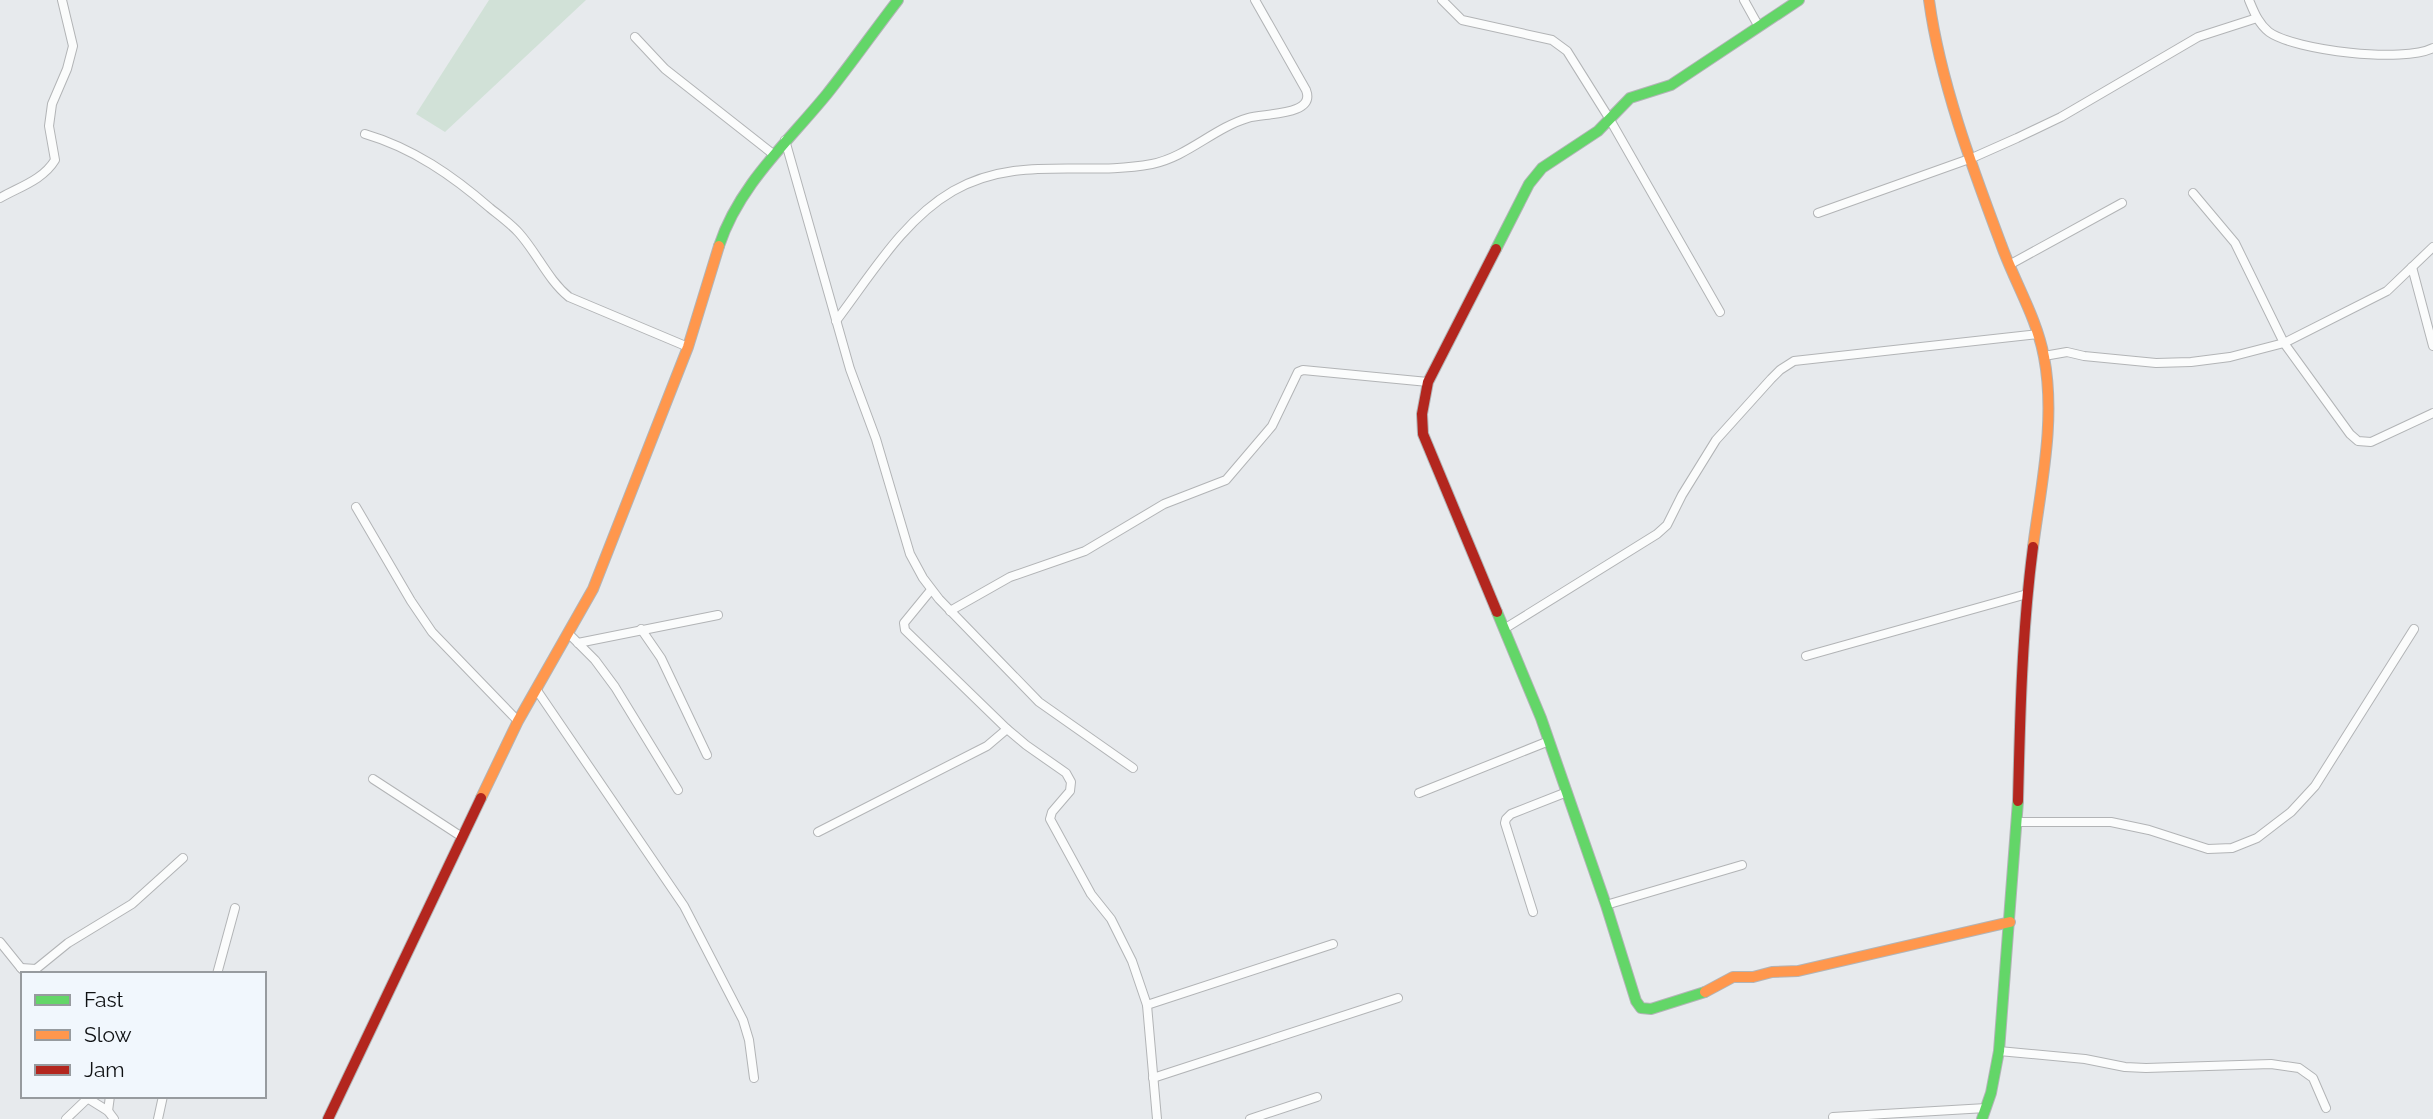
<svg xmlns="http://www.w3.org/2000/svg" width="2433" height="1119" font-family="Raleway,sans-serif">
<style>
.green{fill:#d1e1d7}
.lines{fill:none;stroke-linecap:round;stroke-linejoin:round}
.street-casing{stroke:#b2b4b6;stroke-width:10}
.fast-casing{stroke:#b2b4b6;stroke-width:12}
.slow-casing{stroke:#b2b4b6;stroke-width:12}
.jam-casing{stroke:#b2b4b6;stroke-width:12}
.street{stroke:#fbfcfc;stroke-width:8}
.fast{stroke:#63d668;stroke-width:10}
.slow{stroke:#ff974d;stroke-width:10}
.jam{stroke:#b3261e;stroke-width:10}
</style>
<rect width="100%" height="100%" fill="#e7eaed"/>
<polygon class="green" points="489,0 586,0 445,132 416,114"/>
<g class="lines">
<g class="street-casing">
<g id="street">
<polyline points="1442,0 1462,20 1552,40 1567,51 1609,118 1720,312"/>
<polyline points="1744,0 1759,27"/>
<path d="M2249,0c5,12 9,23 20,32 27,19 135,31 164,16"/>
<polyline points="635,37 665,69 773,154"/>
<path d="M365,134c48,14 88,42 125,74 10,8 21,16 29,25 18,20 29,47 50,64l119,50"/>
<polyline points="785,140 850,369 876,439 910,554 923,578 939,599 1039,702 1133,768"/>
<polyline points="2193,193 2235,243 2284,343 2350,434 2358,441 2371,442 2433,413"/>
<path d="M0,198c19,-11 43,-18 55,-38l-6,-34 3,-22 15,-35 6,-23 -11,-46"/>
<polyline points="1818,213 1972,158 2017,138 2061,117 2198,37 2257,18"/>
<polyline points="2009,265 2122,203"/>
<polyline points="2412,267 2433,346"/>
<path d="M836,321c35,-46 67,-101 117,-130 64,-37 131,-14 199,-27 35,-7 62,-36 96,-46 16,-5 68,-2 58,-28l-51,-90"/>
<polyline points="2044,356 2067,352 2084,356 2156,363 2191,362 2230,357 2284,343 2387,291 2433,247"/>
<polyline points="356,507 411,601 432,632 518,721"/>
<polyline points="931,590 904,623 905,630 1007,729 1026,745 1066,773 1071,782 1070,791 1052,812 1050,819 1091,894 1111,919 1132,961 1147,1005 1157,1119"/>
<polyline points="950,611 1010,577 1085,551 1164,504 1226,480 1272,426 1298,372 1303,370 1428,382"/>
<polyline points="641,629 661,658 707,755"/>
<polyline points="1504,629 1657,534 1667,525 1682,495 1716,440 1771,379 1780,370 1794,361 2038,334"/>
<polyline points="569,634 595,660 615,687 678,790"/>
<polyline points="578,643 718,615"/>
<polyline points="1806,656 2027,594"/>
<polyline points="536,689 684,906 743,1020 749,1040 754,1078"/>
<polyline points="373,779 462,837"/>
<polyline points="1419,793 1549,741"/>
<polyline points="2017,822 2111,822 2149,830 2208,849 2232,848 2257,838 2291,812 2315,786 2414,629"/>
<polyline points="818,832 987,746 1007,729"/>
<polyline points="1606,905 1742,865"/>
<polyline points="1533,912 1505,823 1506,819 1511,814 1567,792"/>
<polyline points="0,942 21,968"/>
<polyline points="27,974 21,968 36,969 68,943 132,904 183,858"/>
<polyline points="217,974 235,908"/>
<polyline points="1147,1005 1333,944"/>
<polyline points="1999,1051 2085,1059 2125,1067 2146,1068 2271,1064 2299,1068 2313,1078 2326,1108"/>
<polyline points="1153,1078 1398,998"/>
<polyline points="84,1096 108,1111 114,1119"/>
<polyline points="108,1111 110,1096"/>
<polyline points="1833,1117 1986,1108"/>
<polyline points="66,1119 87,1099"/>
<polyline points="158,1119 163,1096"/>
<polyline points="1250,1119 1317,1097"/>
</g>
</g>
<g class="fast-casing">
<g id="fast">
<path d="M719,246c20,-61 68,-103 108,-152 24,-30 47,-63 71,-94"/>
<polyline points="1496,249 1529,184 1542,168 1598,131 1630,98 1671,85 1799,0"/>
<polyline points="1497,612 1541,718 1606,905 1636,1001 1641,1008 1651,1009 1705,992"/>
<polyline points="1982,1119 1991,1093 1999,1051 2018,801"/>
</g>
</g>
<g class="slow-casing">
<g id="slow">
<path d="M1929,0c11,81 43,167 72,244 13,37 36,74 43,113 12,63 -3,128 -11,190"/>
<polyline points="481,798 518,721 593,589 688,347 719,246"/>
<polyline points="1705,992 1733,977 1753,977 1772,972 1798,971 2010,922"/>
</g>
</g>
<g class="jam-casing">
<g id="jam">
<polyline points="1496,249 1428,382 1422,414 1423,434 1497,612"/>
<path d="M2018,801c2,-85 4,-170 15,-254"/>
<polyline points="328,1119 481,798"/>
</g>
</g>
<use href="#street" class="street"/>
<use href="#fast" class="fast"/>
<use href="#slow" class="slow"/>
<use href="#jam" class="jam"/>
</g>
<rect x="21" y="972" width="245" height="126" fill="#f1f7fd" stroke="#979b9f" stroke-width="2"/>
<rect x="35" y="995" width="35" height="10" fill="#63d668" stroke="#979b9f" stroke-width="2"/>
<text x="84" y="1007" font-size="21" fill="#0f1113">Fast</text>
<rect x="35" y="1030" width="35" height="10" fill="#ff974d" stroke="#979b9f" stroke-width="2"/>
<text x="84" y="1042" font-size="21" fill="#0f1113">Slow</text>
<rect x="35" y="1065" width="35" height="10" fill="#b3261e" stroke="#979b9f" stroke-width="2"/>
<text x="84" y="1077" font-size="21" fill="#0f1113">Jam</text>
</svg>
